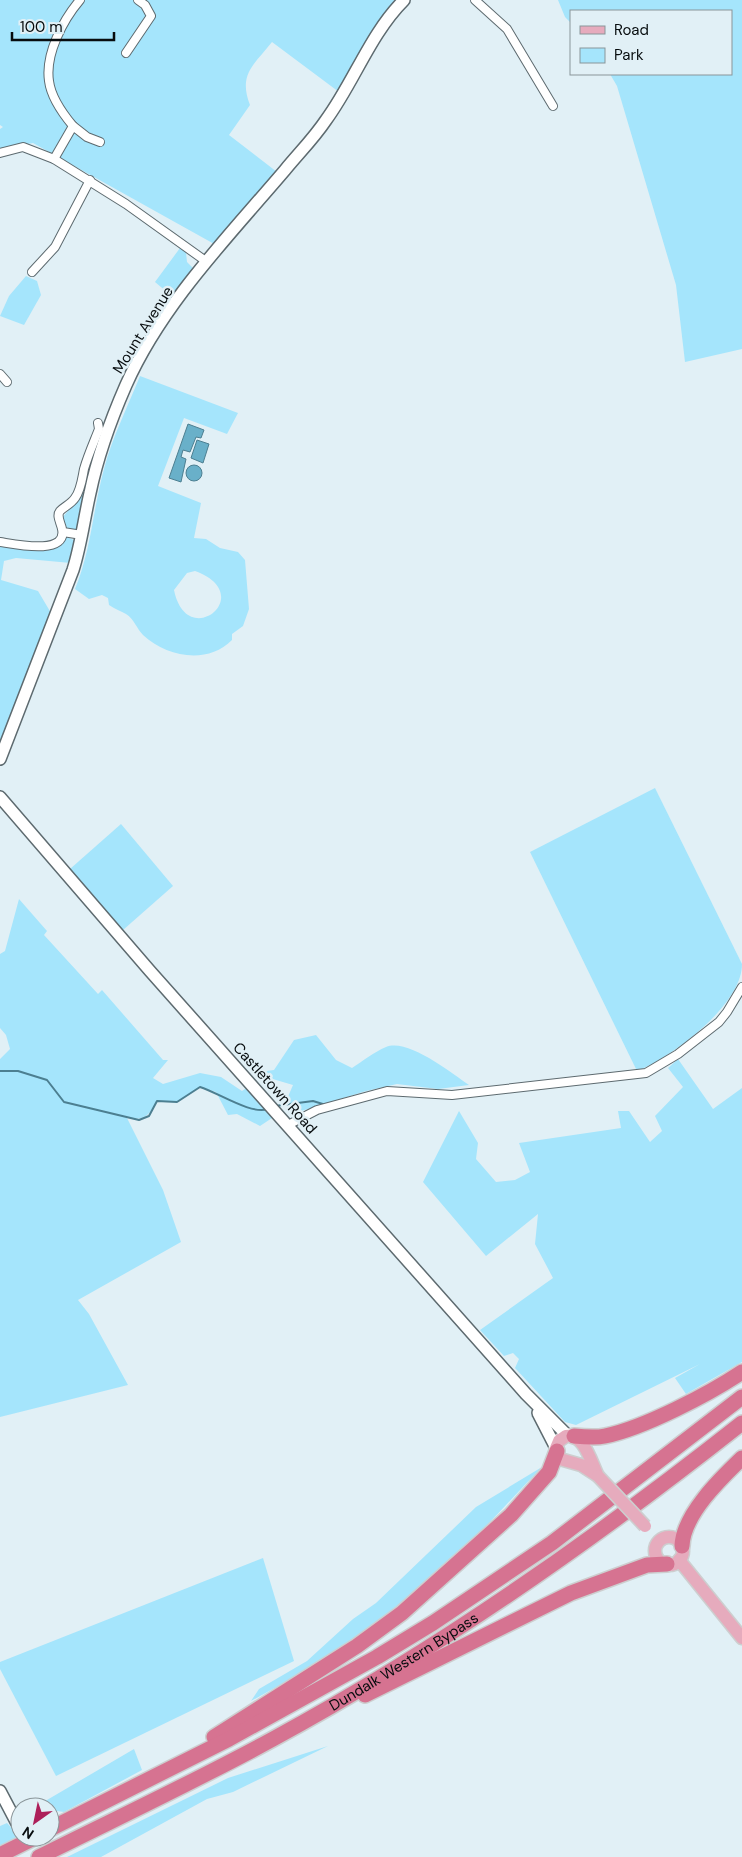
<svg xmlns="http://www.w3.org/2000/svg" width="742" height="1857" font-family="'DM Sans',sans-serif">
<style>
.green{fill:#a5e5fc;fill-rule:evenodd}
.water{fill:#69b0c9;stroke:#4c7f91}
.lines{fill:none;stroke-linecap:round;stroke-linejoin:round}
.stream{stroke:#4c7f91;stroke-width:2}
.street-casing{stroke:#5d6a6f;stroke-width:10}
.secondary-casing{stroke:#5d6a6f;stroke-width:14}
.primary-casing{stroke:#cdcecf;stroke-width:15}
.highway-casing{stroke:#cdcecf;stroke-width:18}
.street{stroke:#fff;stroke-width:8}
.secondary{stroke:#fff;stroke-width:11}
.primary{stroke:#e6abbd;stroke-width:12}
.highway{stroke:#d67391;stroke-width:15}
.primary-bridge-casing{stroke:#cdcecf;stroke-width:15;stroke-linecap:butt}
.primary-bridge{stroke:#e6abbd;stroke-width:12}
.labels{text-anchor:middle;dominant-baseline:central;stroke-width:5;stroke-linejoin:round;paint-order:stroke}
.street-label{font-size:15px;fill:#070c0e;stroke:#e1f0f6}
</style>
<rect width="100%" height="100%" fill="#e1f0f6"/>
<g class="green">
<path d="M0,0h398l-59,92 -67,-50c-18,23 -34,32 -22,63l-21,30 48,37 -61,73 -183,-102 -33,6v-20l3,-2 -3,-2z"/>
<polygon points="558,0 742,0 742,349 685,362 676,285 617,86 610,74 731,74 731,11 571,11 571,23 565,17"/>
<polygon points="180,248 186,253 187,262 193,268 177,289 174,298 155,282"/>
<polygon points="26,276 37,281 41,295 24,325 0,316 9,296"/>
<path d="M140,376l98,37 -11,21 -43,-16 -26,68 43,17 -7,35 12,1 14,9 18,4 7,8 4,49 -6,17 -11,8v6c-25,25 -65,17 -89,-5 -6,-6 -9,-16 -17,-21 -5,-3 -11,-5 -17,-9l-1,-7 -6,-3 -13,4 -14,-10c16,-38 18,-80 29,-120 8,-31 24,-63 36,-93zM195,571c64,23 -8,82 -21,19l13,-17z"/>
<polygon points="87,488 78,531 65,527 62,518"/>
<polygon points="67,537 76,541 71,563 16,558 4,561 1,580 38,591 51,613 0,743 0,546 50,549 59,546"/>
<path d="M655,788l87,176c0,41 -70,93 -105,107l-107,-219z"/>
<polygon points="121,824 173,886 123,930 70,869"/>
<path d="M19,899l28,32 -3,4 54,59 4,-4 61,70h5l-15,18 10,6 37,-11 21,4 21,14 6,-4 27,29 -15,10 -23,-12 -9,1 -12,-23 -16,-5 -23,15 -20,-1c-8,15 -13,20 -30,17l36,72 18,52 -103,58 11,14 39,71 -128,32v-358l10,-10 -4,-14 -6,-7v-74l5,-3z"/>
<path d="M316,1035l20,25 16,8c11,-7 22,-16 34,-21 22,-9 65,26 83,38l-31,4 -41,-5 -31,7 -71,22 -8,-14 6,-14 -41,-12 22,-3 20,-30z"/>
<polygon points="678,1059 713,1109 742,1088 742,1362 686,1394 675,1378 700,1364 576,1425 565,1422 515,1368 519,1359 513,1353 504,1356 480,1330 553,1278 535,1244 538,1214 486,1256 423,1182 459,1111 478,1143 476,1159 496,1182 515,1180 530,1172 519,1143 621,1128 618,1111 629,1111 650,1142 662,1131 655,1116 683,1087 668,1068"/>
<path d="M542,1467c-26,27 -52,56 -79,82 -63,60 -136,112 -212,152l8,-12 48,-28 46,-42 23,-16 100,-96z"/>
<polygon points="263,1558 294,1661 56,1776 0,1669 0,1662"/>
<polygon points="328,1746 233,1792 207,1799 101,1857 67,1857 228,1778"/>
<polygon points="134,1749 142,1770 64,1812 50,1810 50,1807 35,1807"/>
<polygon points="7,1823 19,1836 0,1846 0,1826"/>
</g>
<g class="water">
<polygon points="188,424 204,430 201,438 196,437 190,452 183,450 181,457 186,459 181,482 169,478"/>
<polygon points="197,440 209,444 203,463 191,458"/>
<circle cx="194" cy="473" r="8"/>
</g>
<g class="lines">
<g class="stream">
<path d="M0,1071h18l29,9 17,22 75,18 10,-4 8,-15 20,1 23,-15c19,6 51,28 68,22"/>
<polyline points="275,1106 313,1101 326,1105"/>
</g>
<g class="street-casing">
<g id="street">
<polyline points="475,0 507,29 553,106"/>
<polyline points="126,53 151,16 145,5 138,0"/>
<path d="M73,126c-10,-12 -22,-29 -24,-45 -4,-27 14,-61 31,-81"/>
<polyline points="0,153 23,147 54,159 126,204 207,262"/>
<polyline points="54,159 73,126 87,137 100,142"/>
<polyline points="32,272 55,247 90,180"/>
<polyline points="0,374 7,382"/>
<polyline points="63,532 82,535"/>
<path d="M0,542c14,2 68,14 62,-13 -1,-6 -6,-13 -2,-18 5,-5 11,-7 15,-13 6,-8 7,-19 9,-29 4,-14 10,-27 15,-40l-1,-6"/>
<polyline points="288,1125 317,1110 387,1091 452,1095 646,1073 678,1054 719,1022 727,1012 742,987"/>
</g>
</g>
<g class="secondary-casing">
<g id="secondary">
<path d="M0,759l73,-189c8,-25 11,-51 17,-77 7,-34 22,-76 36,-108 36,-81 102,-148 159,-215 14,-17 29,-32 41,-50 28,-38 44,-86 78,-120"/>
<polyline points="0,797 150,971 526,1394 568,1436"/>
<polyline points="538,1413 556,1448"/>
<polyline points="0,1791 20,1829"/>
</g>
</g>
<g class="primary-casing">
<g id="primary">
<path d="M566,1436c18,-3 25,26 32,40l-17,-11 -21,-6 -4,-11 3,-7z"/>
<circle cx="669" cy="1551" r="14"/>
<polyline points="679,1560 742,1638"/>
</g>
</g>
<g class="highway-casing">
<g id="highway">
<path d="M574,1436c10,1 22,2 31,0 39,-8 104,-42 137,-64"/>
<path d="M682,1546c1,-31 38,-67 60,-88"/>
<polyline points="365,1695 571,1593 647,1565 667,1564"/>
<polyline points="214,1737 357,1646 402,1613 511,1515 549,1472 557,1451"/>
<polyline points="50,1829 229,1739 377,1657 433,1623 552,1543 742,1397"/>
<polyline points="0,1855 36,1837"/>
<path id="s1" d="M39,1857c78,-39 157,-76 234,-118 166,-90 321,-199 469,-316"/>
</g>
</g>
<use href="#street" class="street"/>
<use href="#secondary" class="secondary"/>
<use href="#primary" class="primary"/>
<use href="#highway" class="highway"/>
<g class="primary-bridge-casing">
<polyline id="primary-bridge" points="598,1476 645,1526"/>
</g>
<use href="#primary-bridge" class="primary-bridge"/>
</g>
<g class="labels">
<g class="street-label">
<text transform="translate(143 330) rotate(-58)">Mount Avenue</text>
<text transform="translate(275 1088) rotate(48)">Castletown Road</text>
<text stroke="none"><textPath href="#s1" startOffset="414">Dundalk Western Bypass</textPath></text>
</g>
</g>
<rect x="570" y="10" width="162" height="65" fill="#e1f0f6" stroke="#8a9599"/>
<rect x="580" y="26" width="25" height="8" fill="#e6abbd" stroke="#8a9599"/>
<text x="614" y="35" font-size="15" fill="#070c0e">Road</text>
<rect x="580" y="48" width="25" height="15" fill="#a5e5fc" stroke="#8a9599"/>
<text x="614" y="60" font-size="15" fill="#070c0e">Park</text>
<g transform="translate(35 1822) rotate(213)"><circle r="24" fill="#e1f0f6" stroke="#8a9599"/>
<path d="M0-4L9 19L0 12L-9 19Z" fill="#ad1f5a"/>
<text y="-8" font-size="14" font-weight="bold" text-anchor="middle" fill="#070c0e">N</text>
</g>
<path d="M12 32v8h102v-8" fill="none" stroke="#070c0e" stroke-width="2.5"/>
<text x="20" y="32" font-size="15" fill="#070c0e" stroke="#e1f0f6" stroke-width="4" paint-order="stroke">100 m</text>
</svg>
